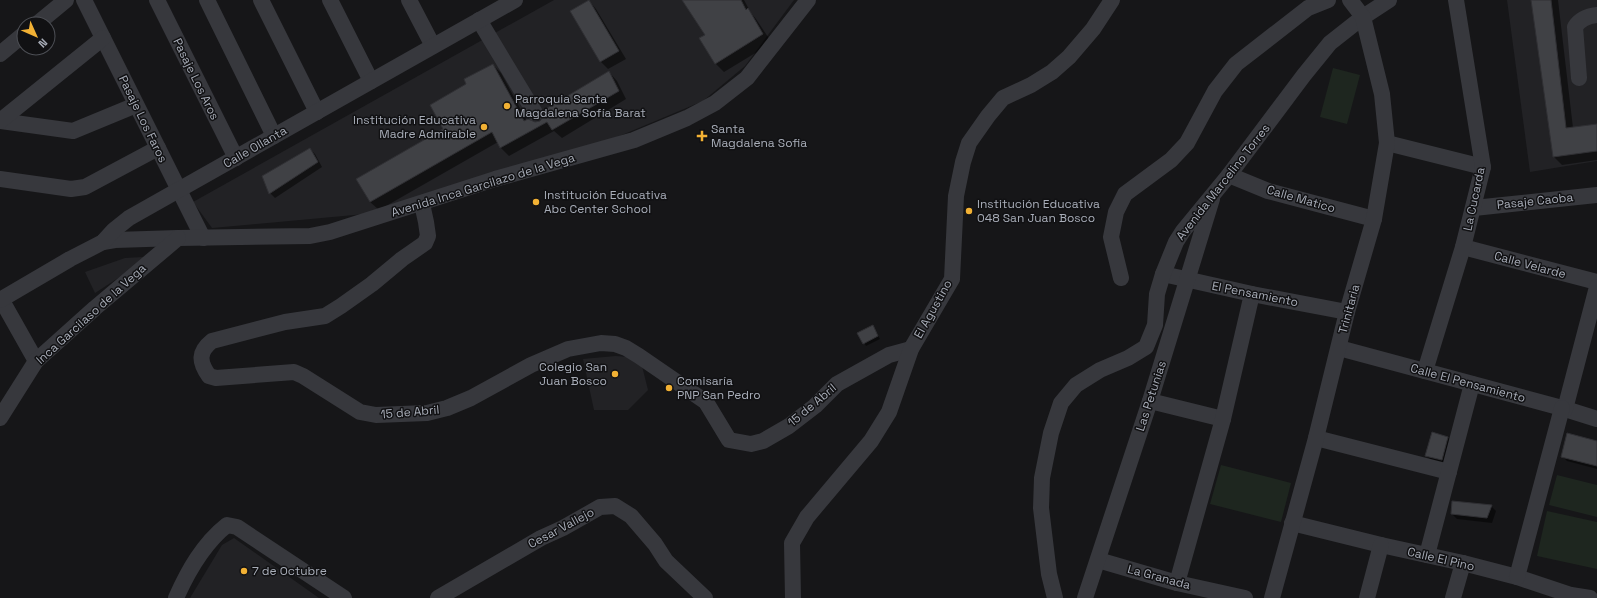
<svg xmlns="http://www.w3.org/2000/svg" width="1597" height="598" font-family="'Space Grotesk',sans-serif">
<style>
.built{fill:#222225}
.green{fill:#1e261f}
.shadow{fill:#0007}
.building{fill:#404145;stroke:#303034}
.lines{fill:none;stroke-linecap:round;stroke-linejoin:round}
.minor{stroke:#37383d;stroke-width:16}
.poi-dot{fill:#f2b134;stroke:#111113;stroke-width:1.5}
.labels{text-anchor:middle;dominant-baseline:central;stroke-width:3;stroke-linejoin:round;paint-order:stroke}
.street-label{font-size:12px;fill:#a8adb8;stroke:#111113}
.poi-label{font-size:12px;fill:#a8adb8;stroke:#111113;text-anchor:start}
</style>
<rect width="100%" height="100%" fill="#161618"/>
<g class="built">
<polygon points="554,0 794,0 745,66 703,101 579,153 365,214 212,228 193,202"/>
<polygon points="1507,0 1597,0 1597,161 1530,172"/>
<polygon points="143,257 143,262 95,293 85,272 125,258"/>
<polygon points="616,356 640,358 648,390 628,410 594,410 583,359"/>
<polygon points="234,538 319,598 190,598 222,545"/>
</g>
<g class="green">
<polygon points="1333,68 1360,75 1347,124 1320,117"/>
<polygon points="1221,465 1291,483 1281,522 1210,504"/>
<polygon points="1557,475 1597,485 1597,517 1549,505"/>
<polygon points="1547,511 1597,522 1597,569 1537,556"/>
</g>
<g class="shadow">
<polygon points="683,0 744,0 751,13 756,19 772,43 724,72 715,63 706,35"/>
<polygon points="1532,0 1558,0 1573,128 1597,125 1597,160 1562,165 1554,157"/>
<polygon points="589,1 596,9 626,59 608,69 601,62 572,12"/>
<polygon points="493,65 501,73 527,121 536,124 609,72 617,81 626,99 562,138 554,131 509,156 500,147 498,142 379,210 370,202 445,129 468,84"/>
<polygon points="310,149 315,154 322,167 275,198 270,193"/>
<polygon points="872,326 880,339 866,346 859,333"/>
<polygon points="1448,438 1453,442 1447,465 1431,460 1426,456"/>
<polygon points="1597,442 1597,469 1567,461 1562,456"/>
<polygon points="1491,506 1496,511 1492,523 1457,519 1452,514"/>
</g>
<g class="building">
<polygon points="589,0 619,51 600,62 570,11"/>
<polygon points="682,0 741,0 746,10 748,8 763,34 715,64 699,38 705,35"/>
<polygon points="1531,0 1551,0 1566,128 1597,124 1597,151 1553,157"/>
<polygon points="493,64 524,121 528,119 535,122 540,121 543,117 544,110 609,71 619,91 552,130 547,122 500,148 492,132 370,202 356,179 443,129 430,105 466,84 464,79"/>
<polygon points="310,148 318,162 269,194 262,176"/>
<polygon points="873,325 878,336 863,344 857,333"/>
<polygon points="1432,432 1448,437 1442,460 1425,456"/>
<polygon points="1567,433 1597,441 1597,466 1561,457"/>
<polygon points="1452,501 1492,505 1487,518 1451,514"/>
</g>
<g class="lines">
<g class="minor">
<polyline points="84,0 203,238"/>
<polyline points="157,0 236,158"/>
<polyline points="207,0 274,136"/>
<polyline points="261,0 317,112"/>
<polyline points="330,0 371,81"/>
<polyline points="409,0 433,46"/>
<polyline points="479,20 535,113"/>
<polyline points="37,24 66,0"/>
<polyline points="0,54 24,34"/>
<path d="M1579,78l-4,-51c5,-8 13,-11 22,-12"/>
<polyline points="0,121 73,131 136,105"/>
<polyline points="0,121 103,38"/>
<polyline points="1387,143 1483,167"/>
<polyline points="1229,175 1268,191 1374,219"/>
<polyline points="0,179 71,189 85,187 158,148"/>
<path d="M422,204l4,18 2,14 -3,7 -23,16 -30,25 -31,22 -16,10 -40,6 -73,19c-14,11 -13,21 -3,35l7,2 78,-6 9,4 57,36 16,3 51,-2 20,-5 24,-10 60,-33 37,-16 33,-6 14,1 11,4 13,8 67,46 23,38 22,4 12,-3 26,-15 26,-20 22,-22 52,-29 22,-6"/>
<polyline points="1474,208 1597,195"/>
<polyline points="103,242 115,240 178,238 310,236 330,232 495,179 634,140 687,118 715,103 747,78 808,0"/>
<polyline points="1463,247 1597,282"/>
<polyline points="1163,274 1252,294 1347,312"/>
<polyline points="1121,278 1111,237 1116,212 1125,194 1171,160 1187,143 1215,91 1236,64 1308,8 1328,0"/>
<polyline points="1,299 36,361"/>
<polyline points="0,300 70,259 103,242 114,230 129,218 515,0"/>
<polyline points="1339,348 1562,408 1597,419"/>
<polyline points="1425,371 1463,247 1483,167 1456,0"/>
<polyline points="1150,401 1223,419"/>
<polyline points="1565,409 1597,287"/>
<polyline points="0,418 36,361 95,308 178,238"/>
<polyline points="1316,438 1449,472"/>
<polyline points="1292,523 1381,545 1463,563 1517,577 1571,595 1590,598"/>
<polyline points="1427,555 1472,384"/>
<polyline points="1098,560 1177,583 1245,598"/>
<polyline points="1517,577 1562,408"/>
<polyline points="1177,583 1223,419 1252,294"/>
<path d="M176,598c12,-27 27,-54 51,-73l10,2 107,71"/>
<polyline points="438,598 541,538 563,528 600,507 615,506 631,516 655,544 666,561 705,598"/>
<polyline points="793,598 792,543 807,517 871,441 889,412 911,349 952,279 956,196 963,162 969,143 988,116 1003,98 1031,85 1052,72 1069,57 1093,29 1112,0"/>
<polyline points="1055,598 1049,574 1041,508 1042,478 1051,433 1061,403 1076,385 1100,370 1128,358 1146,347 1155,325 1157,294 1163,274 1176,242 1183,231 1229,175 1304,75 1330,43 1363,17 1389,0"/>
<polyline points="1085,598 1150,401 1212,199"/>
<polyline points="1272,598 1316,438 1347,312 1374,219 1387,143 1382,94 1363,17 1350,0"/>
<polyline points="1367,598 1381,545"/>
<polyline points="1453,598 1463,563"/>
</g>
</g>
<g class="poi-dot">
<circle cx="507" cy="106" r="4"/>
<circle cx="484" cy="127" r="4"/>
<path d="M700 130h4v4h4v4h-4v4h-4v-4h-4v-4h4z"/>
<circle cx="536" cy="202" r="4"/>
<circle cx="969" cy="211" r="4"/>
<circle cx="615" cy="374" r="4"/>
<circle cx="669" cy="388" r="4"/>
<circle cx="244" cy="571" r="4"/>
</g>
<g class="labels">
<g class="street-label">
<text transform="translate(196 79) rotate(64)">Pasaje Los Aros</text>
<text transform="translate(143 119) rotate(64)">Pasaje Los Faros</text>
<text transform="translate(255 147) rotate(-30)">Calle Ollanta</text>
<text transform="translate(1223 182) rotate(-52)">Avenida Marcelino Torres</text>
<text transform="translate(483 185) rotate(-17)">Avenida Inca Garcilazo de la Vega</text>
<text transform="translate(1301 199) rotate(16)">Calle Matico</text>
<text transform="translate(1474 199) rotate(-78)">La Cucarda</text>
<text transform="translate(1535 201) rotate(-6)">Pasaje Caoba</text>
<text transform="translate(1530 265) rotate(15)">Calle Velarde</text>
<text transform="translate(1255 294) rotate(11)">El Pensamiento</text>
<text transform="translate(933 309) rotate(-61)">El Agustino</text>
<text transform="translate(1349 309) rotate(-75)">Trinitaria</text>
<text transform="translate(91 314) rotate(-42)">Inca Garcilaso de la Vega</text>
<text transform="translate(1468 383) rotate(15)">Calle El Pensamiento</text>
<text transform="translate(1151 396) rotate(-72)">Las Petunias</text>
<text transform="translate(812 405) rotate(-40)">15 de Abril</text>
<text transform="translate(410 412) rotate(-5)">15 de Abril</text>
<text transform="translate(561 528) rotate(-28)">Cesar Vallejo</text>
<text transform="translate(1441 559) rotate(13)">Calle El Pino</text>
<text transform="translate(1159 577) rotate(15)">La Granada</text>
</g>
<g class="poi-label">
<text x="515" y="99">Parroquia Santa<tspan x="515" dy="14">Magdalena Sofía Barat</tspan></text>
<text x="476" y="120" text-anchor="end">Institución Educativa<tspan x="476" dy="14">Madre Admirable</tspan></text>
<text x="711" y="129">Santa<tspan x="711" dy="14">Magdalena Sofia</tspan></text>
<text x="544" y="195">Institución Educativa<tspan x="544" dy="14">Abc Center School</tspan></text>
<text x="977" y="204">Institución Educativa<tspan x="977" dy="14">048 San Juan Bosco</tspan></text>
<text x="607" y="367" text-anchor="end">Colegio San<tspan x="607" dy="14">Juan Bosco</tspan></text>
<text x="677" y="381">Comisaría<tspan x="677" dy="14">PNP San Pedro</tspan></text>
<text x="252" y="571">7 de Octubre</text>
</g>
</g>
<g transform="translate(36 36) rotate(135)"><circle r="19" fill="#111113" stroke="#4d4f55"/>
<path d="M0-3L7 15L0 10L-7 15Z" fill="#f2b134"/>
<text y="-6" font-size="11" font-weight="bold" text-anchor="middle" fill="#a8adb8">N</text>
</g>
</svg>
